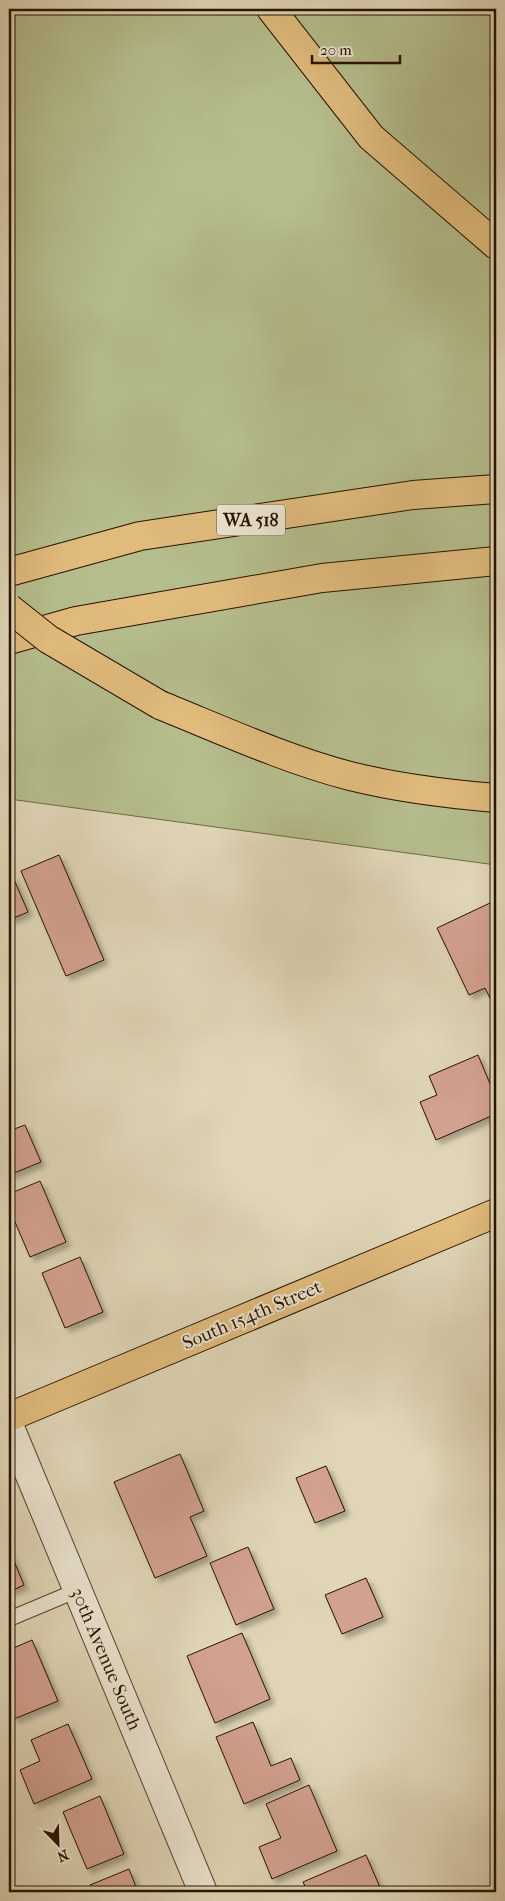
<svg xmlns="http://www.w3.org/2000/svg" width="505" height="1901" font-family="'IM FELL French Canon',serif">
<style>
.green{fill:#b5bd8c;stroke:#6e6846}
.building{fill:#d2a18f;stroke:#261200;filter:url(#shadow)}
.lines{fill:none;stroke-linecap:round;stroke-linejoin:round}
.service-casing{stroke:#54432e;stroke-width:16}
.minor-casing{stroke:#54432e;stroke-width:30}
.primary-casing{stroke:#261200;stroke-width:30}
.motorway-casing{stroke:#261200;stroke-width:30}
.service{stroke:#ebe4d0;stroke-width:14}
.minor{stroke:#ebe4d0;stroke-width:28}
.primary{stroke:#e0bb7c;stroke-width:28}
.motorway{stroke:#e0bb7c;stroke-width:28}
.motorway-bridge-casing{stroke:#261200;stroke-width:30;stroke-linecap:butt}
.motorway-bridge{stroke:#e0bb7c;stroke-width:28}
.labels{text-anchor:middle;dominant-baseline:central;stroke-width:4;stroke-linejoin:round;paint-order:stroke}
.shield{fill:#ebe4d0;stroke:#61513e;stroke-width:1}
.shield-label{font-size:18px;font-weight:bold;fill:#261200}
.street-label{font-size:19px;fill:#261200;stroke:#ebe4d0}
</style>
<defs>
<filter id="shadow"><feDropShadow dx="4.5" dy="4.5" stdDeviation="2.5" flood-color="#0004"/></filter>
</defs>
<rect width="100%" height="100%" fill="#e0d6b7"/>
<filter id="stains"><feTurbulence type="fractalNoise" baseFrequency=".004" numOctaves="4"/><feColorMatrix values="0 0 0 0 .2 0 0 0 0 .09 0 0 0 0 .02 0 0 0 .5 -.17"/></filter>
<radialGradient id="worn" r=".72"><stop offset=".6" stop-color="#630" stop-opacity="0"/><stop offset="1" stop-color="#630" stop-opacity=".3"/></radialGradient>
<polygon class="green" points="9,9 496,9 496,865 9,799"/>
<g class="building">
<polygon points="59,855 104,960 66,976 21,871"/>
<polygon points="13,877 28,912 9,920 9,879"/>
<polygon points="490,903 496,915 496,998 491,1000 485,988 469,995 437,928"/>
<polygon points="478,1055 496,1098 496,1114 436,1140 420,1102 437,1095 429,1076"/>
<polygon points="25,1125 41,1162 9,1175 9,1131"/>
<polygon points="40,1181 66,1242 30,1257 9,1208 9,1194"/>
<polygon points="80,1257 103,1312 65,1328 42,1273"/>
<polygon points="180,1454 204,1511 190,1517 207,1556 155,1578 114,1482"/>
<polygon points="326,1466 345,1511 315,1523 296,1478"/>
<polygon points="248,1547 274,1609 236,1625 210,1563"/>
<polygon points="9,1549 24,1585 9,1592"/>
<polygon points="366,1578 383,1617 342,1634 325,1595"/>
<polygon points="242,1633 270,1699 215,1723 187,1656"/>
<polygon points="32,1640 58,1701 14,1719 9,1707 9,1650"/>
<polygon points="253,1722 271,1766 291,1758 300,1780 244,1804 216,1737"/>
<polygon points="68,1724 92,1779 34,1804 20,1770 40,1761 31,1740"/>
<polygon points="309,1785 337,1851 272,1879 259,1847 281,1838 266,1804"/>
<polygon points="100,1796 124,1854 87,1869 63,1812"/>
<polygon points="366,1855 382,1892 308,1892 303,1882"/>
<polygon points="129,1869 138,1892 93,1892 90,1885"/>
</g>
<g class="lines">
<g class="service-casing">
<polyline id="service" points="9,1619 78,1590"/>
</g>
<g class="minor-casing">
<polyline id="minor" points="9,1425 203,1892"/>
</g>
<g class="primary-casing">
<polyline id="primary" points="9,1417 496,1213"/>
</g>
<g class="motorway-casing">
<g id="motorway">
<polyline points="271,9 371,137 496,245"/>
<polyline points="9,572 140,536 413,495 496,489"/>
<polyline points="9,640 76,621 322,578 496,561"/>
<path d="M160,705c62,25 125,54 190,71 48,12 97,18 146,22"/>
</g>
</g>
<use href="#service" class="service"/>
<use href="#minor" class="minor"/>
<use href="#primary" class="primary"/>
<use href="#motorway" class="motorway"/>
<g class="motorway-bridge-casing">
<polyline id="motorway-bridge" points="9,608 48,639 160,705"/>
</g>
<use href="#motorway-bridge" class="motorway-bridge"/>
</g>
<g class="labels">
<rect class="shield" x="217" y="504.5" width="68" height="31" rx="4"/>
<g class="shield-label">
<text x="251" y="520">WA 518</text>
</g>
<g class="street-label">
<text transform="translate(252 1315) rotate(-23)">South 154th Street</text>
<text transform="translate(106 1659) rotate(67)">30th Avenue South</text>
</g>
</g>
<rect width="505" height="1901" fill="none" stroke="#e0d6b7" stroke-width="30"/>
<rect x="10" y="10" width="485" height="1881" fill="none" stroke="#261200" stroke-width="2.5"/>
<rect x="15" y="15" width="475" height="1871" fill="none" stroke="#261200"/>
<g transform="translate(58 1844) rotate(157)" stroke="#ebe4d0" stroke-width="4" paint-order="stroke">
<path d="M0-4L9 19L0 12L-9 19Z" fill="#261200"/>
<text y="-8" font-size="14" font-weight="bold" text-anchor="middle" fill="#261200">N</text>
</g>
<path d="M312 55v8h88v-8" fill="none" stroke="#261200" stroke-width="2.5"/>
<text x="320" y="55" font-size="15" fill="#261200" stroke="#ebe4d0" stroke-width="4" paint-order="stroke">20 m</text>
<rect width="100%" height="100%" filter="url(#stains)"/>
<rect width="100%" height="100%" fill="url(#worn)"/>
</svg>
